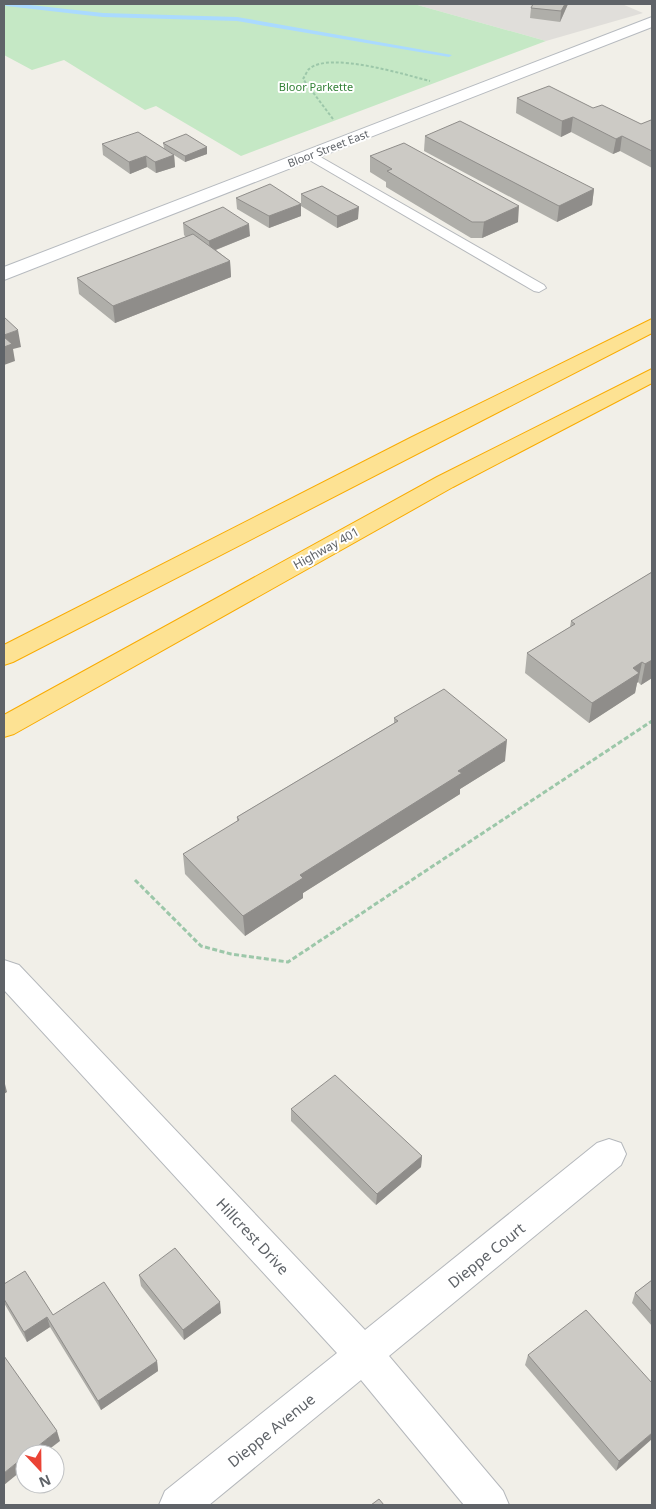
<svg xmlns="http://www.w3.org/2000/svg" width="656" height="1509" font-family="'Noto Sans',sans-serif">
<style>
.industrial{fill:#e0deda}
.green{fill:#c5e8c5}
.lines{fill:none;stroke-linecap:round;stroke-linejoin:round}
.stream{fill:#aadaff;fill-rule:evenodd}
.service-casing{stroke:#b5b8bc;stroke-width:2}
.minor-casing{stroke:#b5b8bc;stroke-width:2}
.secondary-casing{stroke:#b6babf;stroke-width:2}
.motorway-casing{stroke:#f9ab00;stroke-width:2}
.path-far1{stroke:#9cc7a9;stroke-width:2;stroke-dasharray:3 2;stroke-linecap:butt}
.path{stroke:#9cc7a9;stroke-width:3;stroke-dasharray:5 2.5;stroke-linecap:butt}
.service{fill:#fff;fill-rule:evenodd}
.minor{fill:#fff;fill-rule:evenodd}
.secondary{fill:#fff;fill-rule:evenodd}
.motorway{fill:#fde293;fill-rule:evenodd}
.wall{fill:#afaea9}
.shaded-wall{fill:#8f8d8a}
.building{fill:#cccac5;stroke:#8f8d8a}
.labels{text-anchor:middle;dominant-baseline:central;stroke-width:4;stroke-linejoin:round;paint-order:stroke}
.far-park-label{font-size:11px;fill:#348238;stroke:#fff}
.far-street-label{font-size:11px;fill:#5f6368;stroke:#fff}
.street-label{font-size:12px;fill:#5f6368;stroke:#fff}
.near-street-label{font-size:15px;fill:#5f6368;stroke:#fff}
</style>
<rect width="100%" height="100%" fill="#f1efe8"/>
<polygon class="industrial" points="414,4 622,4 643,13 546,41"/>
<polygon class="green" points="4,4 414,4 546,41 241,156 156,106 145,110 64,60 32,70 4,55"/>
<g class="lines">
<polygon class="stream" points="4,4 21,4 103,13 237,17 452,55 449,57 237,21 103,17 6,6"/>
<g class="service-casing">
<polygon id="service" points="310,151 544,285 546,288 539,292 534,291 306,158 304,155"/>
</g>
<g class="minor-casing">
<polygon id="minor" points="4,960 19,965 365,1330 597,1143 609,1139 621,1143 626,1154 621,1165 389,1356 503,1491 509,1505 464,1505 361,1380 209,1505 159,1505 165,1491 337,1353 4,990"/>
</g>
<g class="secondary-casing">
<polygon id="secondary" points="652,17 652,27 4,280 4,267"/>
</g>
<g class="motorway-casing">
<g id="motorway">
<polygon points="652,319 652,333 13,662 4,665 4,645 412,437"/>
<polygon points="652,369 652,383 453,487 14,734 4,737 4,715 437,477"/>
</g>
</g>
<path class="path-far1" d="M333,119l-30,-40c2,-3 4,-8 6,-10 20,-18 97,6 121,12"/>
<polyline class="path" points="135,880 201,946 231,954 288,962 652,721"/>
<use href="#service" class="service"/>
<use href="#minor" class="minor"/>
<use href="#secondary" class="secondary"/>
<use href="#motorway" class="motorway"/>
</g>
<g class="wall">
<polygon points="568,4 560,22 530,18 531,8"/>
<polygon points="517,98 593,108 641,124 652,120 652,168 620,151 613,154 571,132 561,137 516,113"/>
<polygon points="425,136 594,189 592,205 557,222 424,151"/>
<polygon points="163,143 207,147 207,154 185,162 174,155 175,167 156,173 147,167 130,174 103,155 102,144 164,148"/>
<polygon points="370,156 518,222 482,238 471,238 386,187 386,182 370,172"/>
<polygon points="301,194 358,219 337,228 301,206"/>
<polygon points="236,198 301,204 301,216 269,228 237,209"/>
<polygon points="183,223 250,236 216,250 230,261 231,277 115,323 79,294 77,278 186,237 184,235"/>
<polygon points="652,572 652,678 641,685 638,682 637,683 635,693 589,723 525,673 527,653 570,627 571,621"/>
<polygon points="394,718 505,761 460,789 460,794 303,893 303,898 245,936 185,874 183,854 237,822 237,817 394,723"/>
<polygon points="291,1109 422,1156 421,1167 376,1205 291,1121"/>
<polygon points="139,1275 221,1313 184,1340 141,1286"/>
<polygon points="652,1280 652,1326 632,1303 635,1293"/>
<polygon points="4,1284 53,1315 157,1361 158,1371 101,1410 50,1327 27,1342 4,1303"/>
<polygon points="528,1355 652,1383 616,1471 525,1365"/>
</g>
<g class="shaded-wall">
<polygon points="565,4 569,4 568,4 560,22 561,11"/>
<polygon points="573,117 571,132 561,137 562,121"/>
<polygon points="622,136 620,151 613,154 616,139"/>
<polygon points="207,147 207,154 185,162 185,156"/>
<polygon points="174,155 175,167 156,173 155,162"/>
<polygon points="146,156 147,167 130,174 129,162"/>
<polygon points="594,189 592,205 557,222 559,206"/>
<polygon points="301,204 301,216 269,228 269,216"/>
<polygon points="519,206 518,222 482,238 484,222"/>
<polygon points="359,207 358,219 337,228 337,216"/>
<polygon points="249,224 250,236 210,252 209,241"/>
<polygon points="230,261 231,277 115,323 113,306"/>
<polygon points="18,330 21,347 13,349 15,361 4,365 4,335"/>
<polygon points="652,660 652,678 641,685 645,664"/>
<polygon points="642,662 638,682 637,683 635,693 589,723 592,703 633,668"/>
<polygon points="507,740 505,761 460,789 460,794 303,893 303,898 245,936 243,916 300,875 458,771"/>
<polygon points="4,1080 7,1092 4,1094"/>
<polygon points="422,1156 421,1167 376,1205 377,1194"/>
<polygon points="220,1302 221,1313 184,1340 183,1330"/>
<polygon points="47,1317 50,1327 27,1342 24,1332"/>
<polygon points="157,1361 158,1371 101,1410 98,1401"/>
<polygon points="57,1431 60,1441 43,1454 28,1454"/>
<polygon points="652,1433 652,1439 616,1471 619,1461"/>
<polygon points="25,1456 25,1468 4,1485 4,1473"/>
</g>
<g class="building">
<polygon points="533,4 565,4 561,11 531,8"/>
<polygon points="549,86 593,108 602,105 641,124 651,120 652,120 652,151 622,136 616,139 573,117 562,121 517,98"/>
<polygon points="460,121 594,189 559,206 425,136"/>
<polygon points="138,132 174,155 155,162 146,156 129,162 102,144"/>
<polygon points="186,134 207,147 185,156 163,143"/>
<polygon points="404,143 519,206 484,222 472,222 387,171 392,169 370,156"/>
<polygon points="270,184 301,204 269,216 236,198"/>
<polygon points="322,186 359,207 337,216 301,194"/>
<polygon points="223,207 249,224 209,241 183,223"/>
<polygon points="193,234 230,261 113,306 77,278"/>
<polygon points="4,317 18,330 4,335"/>
<polygon points="4,337 12,344 4,347"/>
<polygon points="652,572 652,660 645,664 642,662 633,668 639,673 592,703 527,653 575,624 571,621"/>
<polygon points="444,689 507,740 458,771 462,773 300,875 303,878 243,916 183,854 239,820 237,817 398,721 394,718"/>
<polygon points="335,1075 422,1156 377,1194 291,1109"/>
<polygon points="175,1248 220,1302 183,1330 139,1275"/>
<polygon points="25,1271 53,1315 104,1282 157,1361 98,1401 47,1317 24,1332 4,1299 4,1284"/>
<polygon points="652,1280 652,1312 635,1293"/>
<polygon points="586,1310 652,1383 652,1433 619,1461 528,1355"/>
<polygon points="4,1356 57,1431 28,1454 25,1454 25,1456 4,1473"/>
<polygon points="379,1499 384,1505 371,1505"/>
</g>
<g class="labels">
<g class="far-park-label">
<text x="316" y="86">Bloor Parkette</text>
</g>
<g class="far-street-label">
<text transform="translate(328 148) rotate(-21)">Bloor Street East</text>
</g>
<g class="street-label">
<text transform="translate(326 548) rotate(-29)">Highway 401</text>
</g>
<g class="near-street-label">
<text transform="translate(253 1236) rotate(47)">Hillcrest Drive</text>
<text transform="translate(486 1255) rotate(-39)">Dieppe Court</text>
<text transform="translate(271 1430) rotate(-39)">Dieppe Avenue</text>
</g>
</g>
<rect width="656" height="1509" fill="none" stroke="#5f6368" stroke-width="10"/>
<g transform="translate(40 1469) rotate(158)"><circle r="24" fill="#ffffff" stroke="#bfc1c3"/>
<path d="M0-4L9 19L0 12L-9 19Z" fill="#ea4335"/>
<text y="-8" font-size="14" font-weight="bold" text-anchor="middle" fill="#5f6368">N</text>
</g>
</svg>
